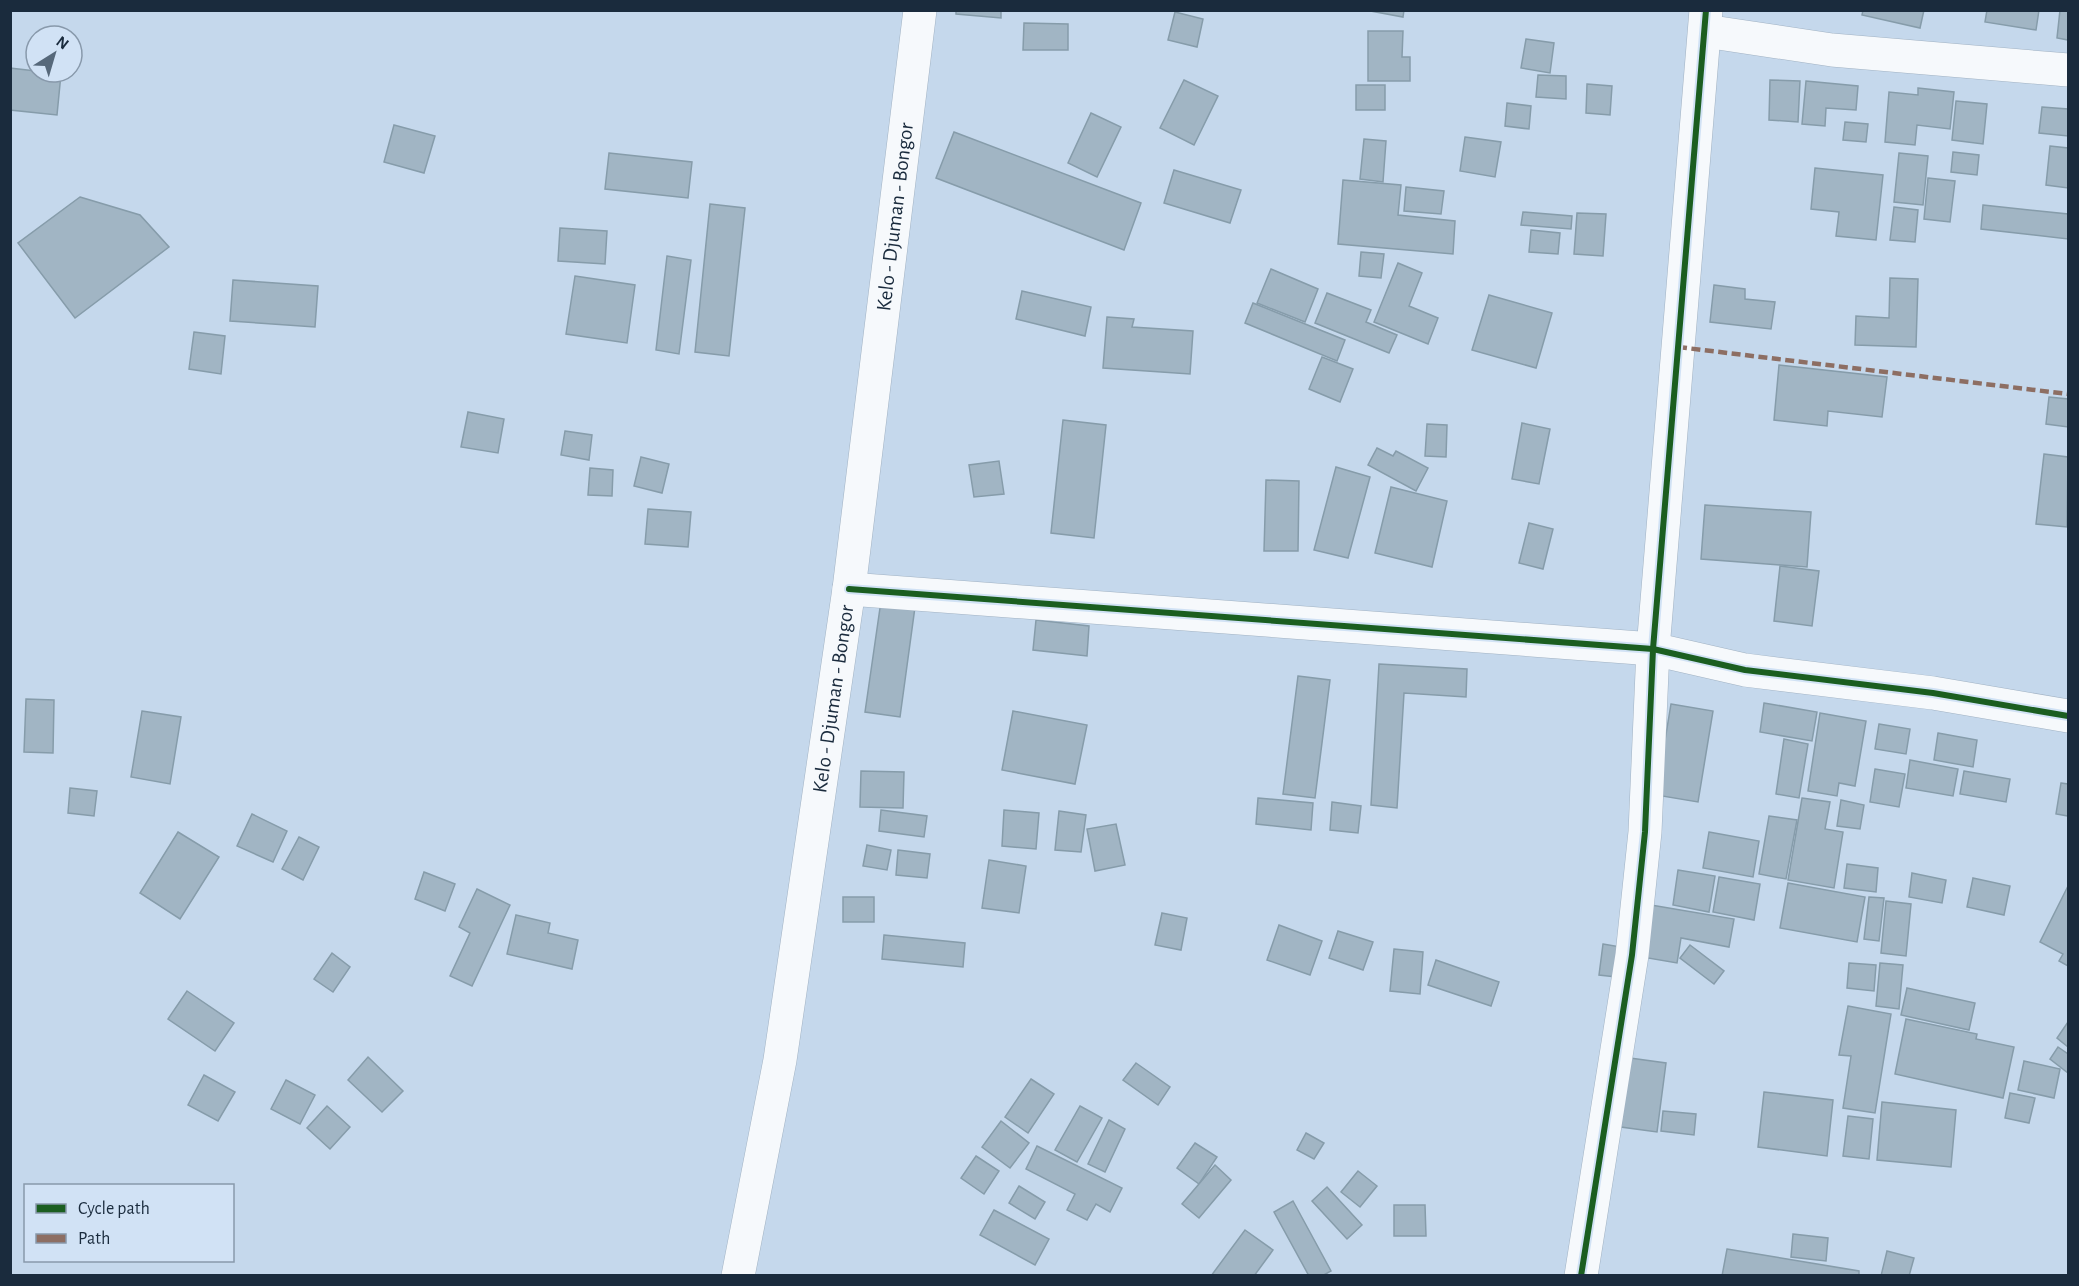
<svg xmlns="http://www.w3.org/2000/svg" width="2079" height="1286" font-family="'Alegreya Sans',sans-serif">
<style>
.building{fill:#a1b5c4;stroke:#869caa;stroke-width:1.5}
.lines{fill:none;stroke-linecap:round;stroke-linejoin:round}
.street-casing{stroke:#a1b2c3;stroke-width:34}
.highway-casing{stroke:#a1b2c3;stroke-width:34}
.street{stroke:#f6f9fc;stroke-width:33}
.highway{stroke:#f6f9fc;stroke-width:33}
.quiet{stroke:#8d6e63;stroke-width:4.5;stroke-dasharray:9 4.5;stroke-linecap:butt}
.cycleway-casing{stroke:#d1e2f5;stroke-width:10}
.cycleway{stroke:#1b5e20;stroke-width:6}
.labels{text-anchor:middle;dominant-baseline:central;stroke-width:4.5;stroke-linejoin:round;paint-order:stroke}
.street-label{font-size:21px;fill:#1a2b3d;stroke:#d1e2f5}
</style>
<rect width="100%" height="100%" fill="#c5d8ec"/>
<g class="building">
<polygon points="956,10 1001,10 1001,18 956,14"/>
<polygon points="1365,10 1404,10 1403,17"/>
<polygon points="1863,10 1924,10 1920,28 1862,15"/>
<polygon points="1987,10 2039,10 2036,30 1985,22"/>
<polygon points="2060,10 2068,10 2068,40 2057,38"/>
<polygon points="1175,12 1203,19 1197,47 1168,40"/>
<polygon points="1024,23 1068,24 1068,50 1023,50"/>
<polygon points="1368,31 1403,31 1402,57 1410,57 1410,81 1368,81"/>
<polygon points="1526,39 1554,43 1550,73 1521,68"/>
<polygon points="10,68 61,74 57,115 10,110"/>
<polygon points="1538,75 1566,76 1566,99 1536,97"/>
<polygon points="1184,80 1218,96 1194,145 1160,128"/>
<polygon points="1770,80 1800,81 1798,122 1769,120"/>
<polygon points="1806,81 1858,86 1856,110 1826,108 1825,126 1802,124"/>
<polygon points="1587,84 1612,86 1610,115 1586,113"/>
<rect x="1356" y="85" width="29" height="25"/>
<polygon points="1918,88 1954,92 1950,129 1917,125 1915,145 1885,142 1889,92 1918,95"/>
<polygon points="1956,101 1987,104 1983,144 1952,140"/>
<polygon points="1507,103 1531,106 1529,129 1505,126"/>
<polygon points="2042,107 2068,109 2068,136 2039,133"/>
<polygon points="1091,113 1121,127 1097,177 1068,163"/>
<polygon points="1845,122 1868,124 1866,142 1843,140"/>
<polygon points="394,125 435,136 424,173 384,162"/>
<polygon points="954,132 1141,203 1124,250 936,178"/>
<polygon points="1465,137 1501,142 1495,177 1460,171"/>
<polygon points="1364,139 1386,141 1383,182 1360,179"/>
<polygon points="2050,146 2068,148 2068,188 2046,185"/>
<polygon points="1953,152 1979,155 1977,175 1951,172"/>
<polygon points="609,153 692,162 688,198 605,189"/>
<polygon points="1899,153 1928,156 1923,205 1894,202"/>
<polygon points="1815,168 1883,175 1876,240 1836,236 1839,212 1811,209"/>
<polygon points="1174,170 1241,190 1230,223 1164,203"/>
<polygon points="1928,178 1955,181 1950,222 1924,219"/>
<polygon points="1343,180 1401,185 1398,215 1455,221 1453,254 1338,244"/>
<polygon points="1406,187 1444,191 1441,214 1404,211"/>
<polygon points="80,197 140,215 169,247 75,318 18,243"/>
<polygon points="710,204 745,208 729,356 695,352"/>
<polygon points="1983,205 2068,214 2068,239 1981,229"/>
<polygon points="1894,207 1918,210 1915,242 1890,240"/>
<polygon points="1523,212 1572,216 1571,229 1521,225"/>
<polygon points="1577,213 1606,214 1603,256 1574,254"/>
<polygon points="560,228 607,231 605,264 558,261"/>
<polygon points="1531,230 1560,233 1558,254 1529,252"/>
<polygon points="1361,252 1384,254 1381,278 1359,276"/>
<polygon points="667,256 691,260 679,354 656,350"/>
<polygon points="1398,263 1422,273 1409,306 1438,318 1428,344 1374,322"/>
<polygon points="1271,269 1318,289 1305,322 1257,303"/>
<polygon points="575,276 635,285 627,343 566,334"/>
<polygon points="1890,278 1918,279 1916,347 1855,345 1856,316 1889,318"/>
<polygon points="233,280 318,286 315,327 230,321"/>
<polygon points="1714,285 1745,289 1745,299 1775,302 1771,329 1710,322"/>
<polygon points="1022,291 1091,307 1085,336 1016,319"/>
<polygon points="1327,293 1371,310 1366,322 1397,335 1389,353 1315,323"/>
<polygon points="1489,295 1552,313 1536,368 1472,350"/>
<polygon points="1253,303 1345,340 1337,361 1245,323"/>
<polygon points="1107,317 1134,319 1132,327 1193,331 1190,374 1103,368"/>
<polygon points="194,332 225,336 221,374 189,369"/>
<polygon points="1322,357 1353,369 1340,402 1309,389"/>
<polygon points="1779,365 1887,377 1882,417 1828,411 1827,426 1774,420"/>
<polygon points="2049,397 2068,399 2068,427 2046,424"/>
<polygon points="468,412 504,419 498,453 461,447"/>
<polygon points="1063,420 1106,425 1094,538 1051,533"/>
<polygon points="1522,423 1550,429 1539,484 1512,479"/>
<polygon points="1427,424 1447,425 1446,457 1425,456"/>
<polygon points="565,431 592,435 589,460 561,455"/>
<polygon points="1377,448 1393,456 1396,451 1428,468 1416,491 1368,465"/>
<polygon points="2044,454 2068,457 2067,527 2036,524"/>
<polygon points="641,457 669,464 662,493 634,486"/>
<polygon points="999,461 1004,494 974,497 969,465"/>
<polygon points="1336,467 1370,477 1348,558 1314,550"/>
<polygon points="590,468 613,470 612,496 588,495"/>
<polygon points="1266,480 1299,481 1298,551 1264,551"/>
<polygon points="1391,487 1447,501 1432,567 1375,553"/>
<polygon points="1705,505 1811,512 1807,567 1701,559"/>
<polygon points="648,509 691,512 688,547 645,544"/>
<polygon points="1529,523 1553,529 1543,569 1519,563"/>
<polygon points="1780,566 1819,571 1812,626 1774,621"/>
<polygon points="881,601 915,607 900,717 865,712"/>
<polygon points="1036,620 1089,626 1087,656 1033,650"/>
<polygon points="1379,664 1467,669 1466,697 1404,693 1397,808 1371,805"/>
<polygon points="1298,676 1330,680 1315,798 1283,794"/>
<polygon points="26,699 54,700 53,753 24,752"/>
<polygon points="1764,703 1817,712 1812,741 1760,732"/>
<polygon points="1671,704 1713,711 1698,802 1656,795"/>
<polygon points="142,711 181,717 170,784 131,777"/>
<polygon points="1013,711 1087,725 1075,784 1002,770"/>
<polygon points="1820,713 1866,721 1855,786 1839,783 1837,796 1808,791"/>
<polygon points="1879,724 1910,729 1906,754 1875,749"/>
<polygon points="1938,733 1977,740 1973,767 1934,760"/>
<polygon points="1784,739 1808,744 1799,798 1776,794"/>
<polygon points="1910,760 1958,769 1953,796 1906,788"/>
<polygon points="1875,769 1905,774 1899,807 1870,802"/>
<polygon points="861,771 904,772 903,808 860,807"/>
<polygon points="1964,771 2010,779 2006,802 1960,794"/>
<polygon points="2061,783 2068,784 2068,816 2056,814"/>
<polygon points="70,788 97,791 94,816 68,813"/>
<polygon points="1258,798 1313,803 1311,830 1256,824"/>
<polygon points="1802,798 1830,802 1825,829 1843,832 1834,888 1788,880"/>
<polygon points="1841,800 1864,805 1860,829 1837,826"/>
<polygon points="1332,802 1361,806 1358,833 1330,830"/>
<polygon points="881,810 927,816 924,837 879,831"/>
<polygon points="1004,810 1039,813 1036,849 1002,846"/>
<polygon points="1059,811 1086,815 1081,852 1055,850"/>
<polygon points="252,814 287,831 273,862 237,846"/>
<polygon points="1769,816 1797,820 1786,879 1759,874"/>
<polygon points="1116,824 1125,865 1095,871 1087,829"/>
<polygon points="178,832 219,857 180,919 140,893"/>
<polygon points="1709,832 1759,841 1753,877 1703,868"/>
<polygon points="299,837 319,847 303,880 282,869"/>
<polygon points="867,845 891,850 887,870 863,866"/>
<polygon points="898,850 930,854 927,878 896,875"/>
<polygon points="989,860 1026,866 1019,913 982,908"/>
<polygon points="1847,864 1878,868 1876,892 1844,888"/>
<polygon points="1678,870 1715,876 1709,912 1673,905"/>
<polygon points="424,872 455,884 445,911 415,899"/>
<polygon points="1912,873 1946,880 1942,903 1909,897"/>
<polygon points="1719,877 1760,884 1754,920 1713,912"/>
<polygon points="1973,878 2010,886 2004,915 1967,907"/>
<polygon points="1788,883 1865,897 1857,942 1780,928"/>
<polygon points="2068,886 2068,966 2059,961 2063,954 2040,942"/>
<polygon points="477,889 510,905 472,986 450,976 470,933 459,927"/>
<rect x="843" y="897" width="31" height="25"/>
<polygon points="1869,897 1884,898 1879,941 1864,939"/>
<polygon points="1886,901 1911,904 1906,956 1881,953"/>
<polygon points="1651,905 1734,919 1729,947 1681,938 1677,963 1642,957"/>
<polygon points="1162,913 1187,918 1181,950 1155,945"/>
<polygon points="516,915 550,923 548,933 578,940 572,969 507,954"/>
<polygon points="1279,925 1322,941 1310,975 1267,960"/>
<polygon points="1338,931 1373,942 1363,970 1329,958"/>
<polygon points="884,935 965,943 963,967 882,959"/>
<polygon points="1603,944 1621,947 1616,977 1599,975"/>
<polygon points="1690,945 1724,971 1714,984 1680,958"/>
<polygon points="1394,949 1423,952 1420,994 1390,991"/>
<polygon points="332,953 350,967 333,992 314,979"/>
<polygon points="1436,960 1499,982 1491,1006 1428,985"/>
<polygon points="1849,963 1876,965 1874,991 1847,988"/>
<polygon points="1880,963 1903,965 1899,1009 1876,1006"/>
<polygon points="1907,988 1975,1003 1969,1030 1901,1015"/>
<polygon points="187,991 234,1023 215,1051 168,1019"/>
<polygon points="1848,1006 1891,1014 1875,1113 1843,1108 1851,1056 1839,1055"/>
<polygon points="1906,1019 1977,1034 1976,1039 2014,1047 2003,1098 1895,1074"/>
<polygon points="2068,1022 2068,1047 2057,1038"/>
<polygon points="2058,1047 2068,1054 2068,1073 2050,1059"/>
<polygon points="368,1057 403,1091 382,1112 348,1080"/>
<polygon points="1630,1058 1666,1063 1657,1132 1621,1127"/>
<polygon points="2024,1061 2060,1069 2054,1098 2018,1090"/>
<polygon points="1136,1063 1170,1087 1158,1105 1123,1080"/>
<polygon points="204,1075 235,1092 218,1121 188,1105"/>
<polygon points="1031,1079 1054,1094 1028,1133 1005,1117"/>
<polygon points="286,1080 315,1095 300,1124 271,1109"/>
<polygon points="1764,1092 1833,1100 1827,1156 1758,1147"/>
<polygon points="2010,1093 2035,1098 2029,1123 2005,1118"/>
<polygon points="1882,1102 1956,1110 1951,1167 1877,1160"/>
<polygon points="327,1106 350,1127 330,1149 307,1128"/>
<polygon points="1080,1106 1102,1118 1077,1162 1055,1150"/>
<polygon points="1663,1111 1696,1114 1694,1135 1661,1131"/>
<polygon points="1848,1116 1873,1119 1869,1159 1843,1156"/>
<polygon points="1109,1120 1125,1129 1105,1172 1088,1164"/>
<polygon points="1001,1121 1029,1143 1010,1168 982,1147"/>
<polygon points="1306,1133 1324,1143 1314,1159 1297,1150"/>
<polygon points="1195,1143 1217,1157 1199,1184 1177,1168"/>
<polygon points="1037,1146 1122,1188 1110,1212 1096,1204 1087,1220 1067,1210 1075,1194 1026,1169"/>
<polygon points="976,1156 999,1171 984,1194 961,1178"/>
<polygon points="1215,1165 1231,1180 1199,1218 1182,1204"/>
<polygon points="1358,1171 1377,1186 1360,1207 1341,1192"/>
<polygon points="1019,1186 1045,1202 1035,1219 1009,1203"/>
<polygon points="1327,1187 1362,1225 1347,1239 1312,1201"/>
<polygon points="1293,1201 1331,1271 1322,1276 1309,1276 1274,1212"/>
<polygon points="1394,1205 1425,1205 1426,1236 1394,1236"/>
<polygon points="994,1210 1049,1239 1035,1265 980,1235"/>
<polygon points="1245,1230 1273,1250 1254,1276 1211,1276"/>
<polygon points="1793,1234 1828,1238 1826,1261 1791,1257"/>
<polygon points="1727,1249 1859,1271 1859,1276 1722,1276"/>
<polygon points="1887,1251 1914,1258 1909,1276 1881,1276"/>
</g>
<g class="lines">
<g class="street-casing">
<g id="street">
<polyline points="1705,31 1832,50 2068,70"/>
<polyline points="849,589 1653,649 1745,670 1933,693 2068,716"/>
<polyline points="1581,1276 1632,955 1645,832 1653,649 1706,10"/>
</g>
</g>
<g class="highway-casing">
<g id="highway">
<path id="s1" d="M738,1276l42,-216 69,-471 71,-579"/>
</g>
</g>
<use href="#street" class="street"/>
<use href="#highway" class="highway"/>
<polyline class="quiet" points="1678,347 2068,394"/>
<g class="cycleway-casing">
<g id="cycleway">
<polyline points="849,589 1653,649 1745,670 1933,693 2068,716"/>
<polyline points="1581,1276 1632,955 1645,832 1653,649 1706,10"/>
</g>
</g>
<use href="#cycleway" class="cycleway"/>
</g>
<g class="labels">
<g class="street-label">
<text stroke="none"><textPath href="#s1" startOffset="1071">Kelo - Djuman - Bongor</textPath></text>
<text stroke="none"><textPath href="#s1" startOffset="585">Kelo - Djuman - Bongor</textPath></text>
</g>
</g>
<rect width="2079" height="1286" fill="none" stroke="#1a2b3d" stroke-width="24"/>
<rect x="24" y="1184" width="210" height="78" fill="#d1e2f5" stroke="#8899ab" stroke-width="1.5"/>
<rect x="36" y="1204" width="30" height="9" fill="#1b5e20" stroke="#8899ab" stroke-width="1.5"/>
<text x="78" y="1214" font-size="18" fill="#1a2b3d">Cycle path</text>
<rect x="36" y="1234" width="30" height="9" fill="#8d6e63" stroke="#8899ab" stroke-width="1.5"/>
<text x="78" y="1244" font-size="18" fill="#1a2b3d">Path</text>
<g transform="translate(54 54) rotate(37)"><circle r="28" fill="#d1e2f5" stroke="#8899ab" stroke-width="1.5"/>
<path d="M0-4.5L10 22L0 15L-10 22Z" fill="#56687a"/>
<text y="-9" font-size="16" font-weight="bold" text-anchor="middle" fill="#1a2b3d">N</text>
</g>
</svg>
